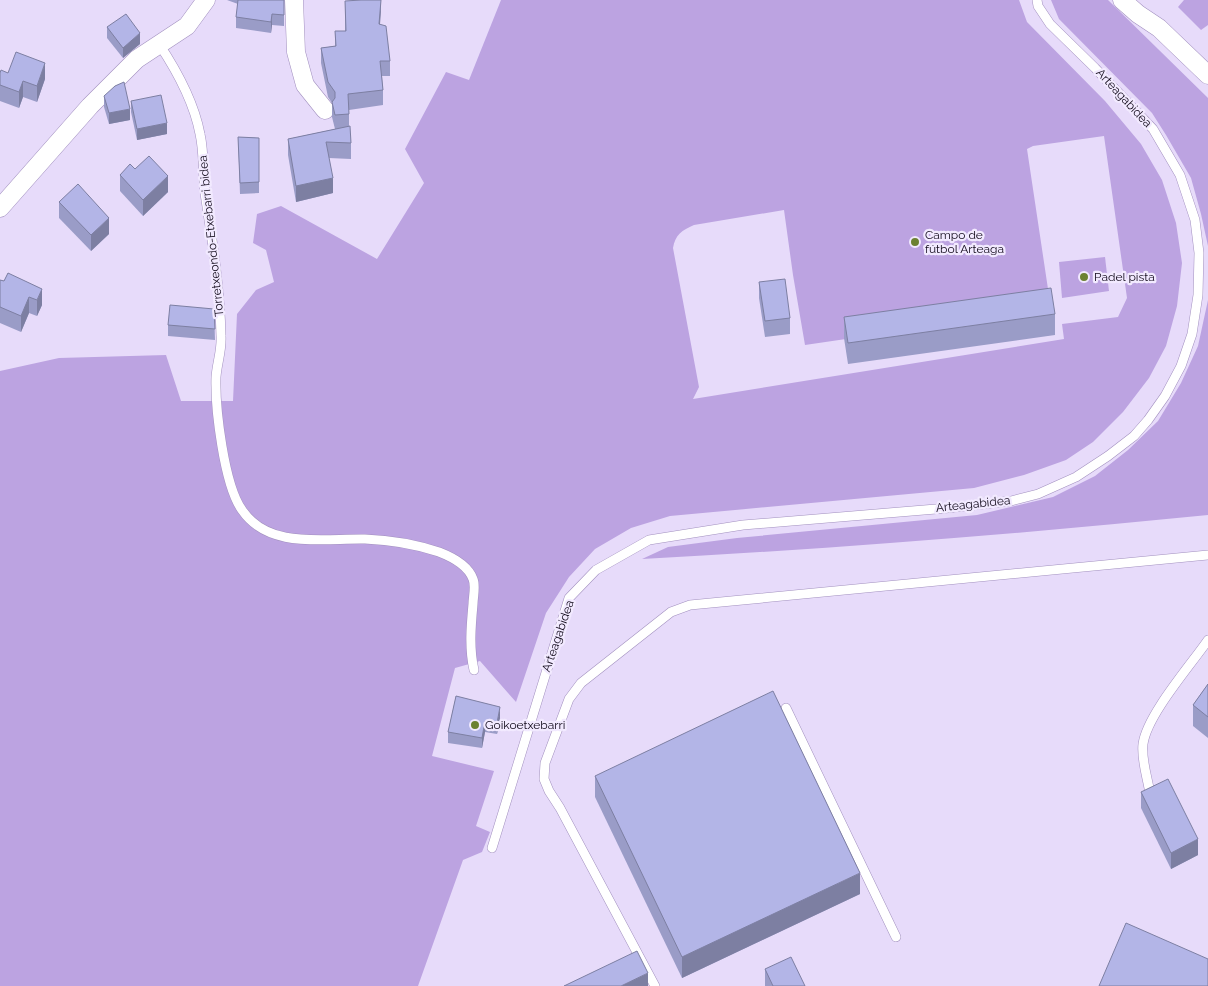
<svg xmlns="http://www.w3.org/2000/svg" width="1208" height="986" font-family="Raleway,sans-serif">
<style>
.green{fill:#bca3e1;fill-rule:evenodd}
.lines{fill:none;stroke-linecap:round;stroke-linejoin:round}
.service-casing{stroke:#a290bf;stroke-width:10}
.minor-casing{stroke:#a290bf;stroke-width:19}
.service{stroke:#fff;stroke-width:9}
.minor{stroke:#fff;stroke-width:18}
.wall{fill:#9a9cc7}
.shaded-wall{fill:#7d7fa2}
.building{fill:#b3b5e7;stroke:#7d7fa2}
.poi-dot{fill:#6c8132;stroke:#f2eaff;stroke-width:2}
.labels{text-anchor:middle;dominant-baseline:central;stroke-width:4.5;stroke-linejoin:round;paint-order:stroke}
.street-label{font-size:12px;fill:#0f0818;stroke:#f2eaff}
.poi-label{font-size:12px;fill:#0f0818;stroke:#f2eaff;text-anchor:start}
</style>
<rect width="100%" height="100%" fill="#e7dbfa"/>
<g class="green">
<path d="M501,0h518l8,22 78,79 36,43 21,36 14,43 6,40 -5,43 -11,40 -17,32 -26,34 -30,30 -27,18 -42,15 -50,13 -304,28 -39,12 -36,21 -26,28 -23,36 -30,89 -36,-41 -25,7 -23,88 62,15 -18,55 14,6 -8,20 -19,8 -45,126h-418v-615l59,-13 107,-3 15,46h52l4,-87 19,-24 18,-8 -8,-32 -13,-7 4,-29 24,-8 96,53 47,-76 -19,-34 41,-77 23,8zM1104,136l23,162 -9,19 -56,7 2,15 -371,60 6,-12 -26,-139c2,-13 9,-18 21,-23l90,-15 9,65 12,70 246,-36 -24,-160 6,-3z"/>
<polygon points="1051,0 1108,0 1208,98 1208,246 1201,214 1191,178 1166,135 1152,113 1059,19"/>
<polygon points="1184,0 1208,0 1208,25 1201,30 1178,7"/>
<polygon points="1105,257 1109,291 1062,298 1059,262"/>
<path d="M1208,300v215c-189,19 -377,34 -566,44l26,-12 69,-9 240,-23 76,-18 42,-21 33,-26 30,-29 23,-38 17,-37z"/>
</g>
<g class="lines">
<g class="service-casing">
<g id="service">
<path d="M159,44c18,27 35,58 41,90 5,22 2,44 6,66 7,45 14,90 15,136 1,14 -4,27 -5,41 -1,31 8,108 26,133 27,40 83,28 123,29 25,1 50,5 74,13 13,5 29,13 34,27 3,7 0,18 0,25 -2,22 -4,44 1,66"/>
<polyline points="786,708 896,937"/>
<path d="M1150,794c-2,-15 -9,-34 -7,-50 4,-29 47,-78 65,-104"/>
<polyline points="492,848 569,598 596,570 649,540 743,525 948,508 1011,501 1038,494 1076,477 1108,456 1134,436 1148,420 1165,396 1181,366 1192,334 1198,295 1199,253 1195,220 1180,175 1153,129 1095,68 1050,24 1038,6 1037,0"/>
<polyline points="655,986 560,808 549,791 544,779 545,763 569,699 581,683 671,612 690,605 1208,555"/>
</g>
</g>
<g class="minor-casing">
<g id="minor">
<polyline points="294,0 296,52 305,85 325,110"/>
<polyline points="1122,0 1138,14 1159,28 1208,75"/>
<polyline points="0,208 90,106 137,59 187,26 206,0"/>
</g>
</g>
<use href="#service" class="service"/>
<use href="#minor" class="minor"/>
</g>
<g class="wall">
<polygon points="227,0 284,0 284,26 272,25 271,33 236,28 236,17 238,4"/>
<polygon points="381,0 380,24 390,61 390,76 382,76 383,90 383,105 349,110 349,126 351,143 351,159 329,158 333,193 296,202 288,155 288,139 335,129 332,117 332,103 328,97 321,63 321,48 335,46 335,31 345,31 345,1"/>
<polygon points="107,27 140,44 123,58 107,38"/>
<polygon points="0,73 8,73 45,79 37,102 23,97 19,108 0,101"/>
<polygon points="104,96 130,120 109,124 104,107"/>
<polygon points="131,101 167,134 137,140 131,112"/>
<polygon points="238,137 259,138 259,193 240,194"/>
<polygon points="135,169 168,192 143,216 120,191 120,175"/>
<polygon points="59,202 109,234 91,251 59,218"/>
<polygon points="8,273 42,305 37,316 29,313 21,332 0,323 0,280 4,281"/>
<polygon points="759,282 790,318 790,334 765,337 759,298"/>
<polygon points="214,309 215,340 168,336 168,325"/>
<polygon points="1055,314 1055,335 848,364 844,338 844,317"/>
<polygon points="1208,684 1208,738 1193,726 1193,705"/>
<polygon points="456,696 500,718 497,734 485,732 482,748 448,743 448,732"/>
<polygon points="595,776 860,894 682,978 595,797"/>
<polygon points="1141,792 1198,855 1171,869 1141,808"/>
<polygon points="765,969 805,986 765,986"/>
</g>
<g class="shaded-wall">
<polygon points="381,0 381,8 379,39 379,24"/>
<polygon points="272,14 272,25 271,33 271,22"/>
<polygon points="140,33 140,44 123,58 123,48"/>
<polygon points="45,63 45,79 37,102 37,86"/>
<polygon points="23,81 23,97 19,108 19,92"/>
<polygon points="130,109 130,120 109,124 109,113"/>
<polygon points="167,123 167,134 137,140 137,129"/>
<polygon points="168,176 168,192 143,216 143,200"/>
<polygon points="333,178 333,193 296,202 296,186"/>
<polygon points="109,218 109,234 91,251 91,235"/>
<polygon points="42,289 42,305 37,316 37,300"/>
<polygon points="29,297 29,313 21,332 21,316"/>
<polygon points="500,707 500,718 497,734 497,723"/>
<polygon points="485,721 485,732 482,748 482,738"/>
<polygon points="1198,839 1198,855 1171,869 1171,853"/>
<polygon points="860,873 860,894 682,978 682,957"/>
<polygon points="648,973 648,986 621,986"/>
</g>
<g class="building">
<polygon points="238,0 284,0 284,15 272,14 271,22 236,17"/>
<polygon points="361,0 381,0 379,24 386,26 390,61 380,61 383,90 348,94 349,114 335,115 332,102 335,98 335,92 328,82 321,48 336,46 335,31 346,31 345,1"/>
<polygon points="126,14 140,33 123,48 107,27"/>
<polygon points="16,52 45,63 37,86 23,81 19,92 0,85 0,73 1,70 8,73"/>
<polygon points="124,82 130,109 109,113 104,96 115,86"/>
<polygon points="161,95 167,123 137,129 131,101"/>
<polygon points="350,126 351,143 326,142 333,178 296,186 288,139"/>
<polygon points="238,137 259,138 259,182 240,183"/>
<polygon points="149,156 168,176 143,200 120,175 130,164 135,169"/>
<polygon points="78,184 109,218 91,235 59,202"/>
<polygon points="8,273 42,289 37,300 29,297 21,316 0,307 0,280 4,281"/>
<polygon points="785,279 790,318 765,321 759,282"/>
<polygon points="1051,288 1055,314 848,343 844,317"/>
<polygon points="170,305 214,309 215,329 168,325"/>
<polygon points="1208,684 1208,717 1193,705"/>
<polygon points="773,691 860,873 682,957 595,776"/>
<polygon points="456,696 500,707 497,723 485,721 482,738 448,732"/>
<polygon points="1168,779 1198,839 1171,853 1141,792"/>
<polygon points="1126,923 1208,959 1208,986 1099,986"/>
<polygon points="637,951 648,973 621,986 564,986"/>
<polygon points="791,957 805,986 773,986 765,969"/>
</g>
<g class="poi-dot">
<circle cx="915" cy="242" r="5"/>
<circle cx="1084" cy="277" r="5"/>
<circle cx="475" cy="725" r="5"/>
</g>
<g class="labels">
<g class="street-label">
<text transform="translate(1124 98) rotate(47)">Arteagabidea</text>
<text transform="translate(211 236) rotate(-96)">Torretxeondo-Etxebarri bidea</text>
<text transform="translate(973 504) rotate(-6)">Arteagabidea</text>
<text transform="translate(558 636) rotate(-71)">Arteagabidea</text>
</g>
<g class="poi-label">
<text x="925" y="235">Campo de<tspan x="925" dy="14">fútbol Arteaga</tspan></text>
<text x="1094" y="277">Padel pista</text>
<text x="485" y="725">Goikoetxebarri</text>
</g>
</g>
</svg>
